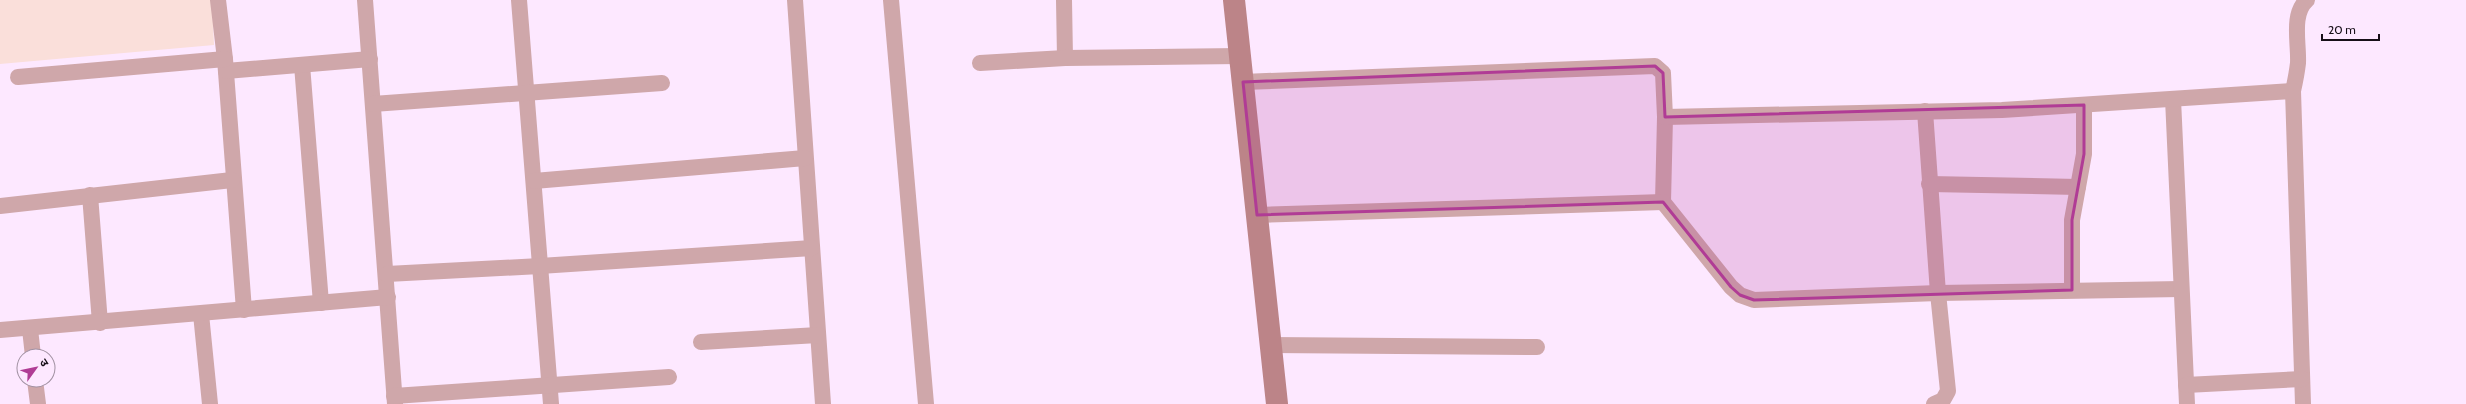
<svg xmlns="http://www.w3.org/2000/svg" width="2466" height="404" font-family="Cabin,'Noto Sans Devanagari',sans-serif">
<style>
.medical{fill:#fadfda}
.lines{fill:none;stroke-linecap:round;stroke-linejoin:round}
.street{stroke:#cfa7aa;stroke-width:16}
.secondary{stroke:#bc8488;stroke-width:22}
.marked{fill:#b03c95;fill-opacity:0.2;stroke:#b03c95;stroke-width:3;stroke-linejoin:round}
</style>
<rect width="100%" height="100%" fill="#fde8ff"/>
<polygon class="medical" points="0,0 212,0 214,45 0,64"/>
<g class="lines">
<g class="street">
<polyline points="218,0 225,59 244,310"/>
<polyline points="365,0 395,404"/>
<polyline points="519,0 551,404"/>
<polyline points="795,0 823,404"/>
<polyline points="891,0 926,404"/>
<polyline points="1064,0 1065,58"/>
<polyline points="980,63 1065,58 1240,56"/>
<polyline points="302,65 321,303"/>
<polyline points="226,71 370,59"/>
<polyline points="18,77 225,59"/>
<polyline points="1243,82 1655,66 1663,73 1665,117 1663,202 1731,287 1740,295 1754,300 1938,293 2181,289"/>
<path d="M2293,91c2,-9 4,-19 5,-28 1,-20 -7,-49 9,-63"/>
<polyline points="2173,99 2187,404"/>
<polyline points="373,104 662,83"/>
<polyline points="1925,111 1938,293 1948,391 1943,400 1934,404"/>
<polyline points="1665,117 2002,110 2293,91 2303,404"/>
<polyline points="534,181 805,158"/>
<polyline points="1929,184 2078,187"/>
<polyline points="90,195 100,323"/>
<polyline points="0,206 232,180"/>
<polyline points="1257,215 1663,202"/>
<polyline points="387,274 540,266 812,248"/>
<polyline points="2072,290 2072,220 2084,154 2084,105"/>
<polyline points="201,314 210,404"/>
<polyline points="30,329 33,356"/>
<polyline points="0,330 388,297"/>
<polyline points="701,342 818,335"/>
<polyline points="1270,345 1537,347"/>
<polyline points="35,380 38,404"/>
<polyline points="2186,385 2302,379"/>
<polyline points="394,396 669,377"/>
</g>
<polyline class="secondary" points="1234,0 1277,404"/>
</g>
<path class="marked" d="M1655,66l8,7 2,44 419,-12v49l-12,66v70l-318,10 -14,-5 -9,-8 -68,-85 -406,13 -14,-133z"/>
<g transform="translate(36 368) rotate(57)"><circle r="19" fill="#fde8ff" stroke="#a191a2"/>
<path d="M0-3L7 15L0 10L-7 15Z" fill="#b03c95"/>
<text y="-6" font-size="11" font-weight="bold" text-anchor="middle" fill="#160e17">उ</text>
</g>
<path d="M2322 34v6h57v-6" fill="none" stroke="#160e17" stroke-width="2"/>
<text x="2328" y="34" font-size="12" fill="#160e17" stroke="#fde8ff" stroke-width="3" paint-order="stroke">20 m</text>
</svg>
